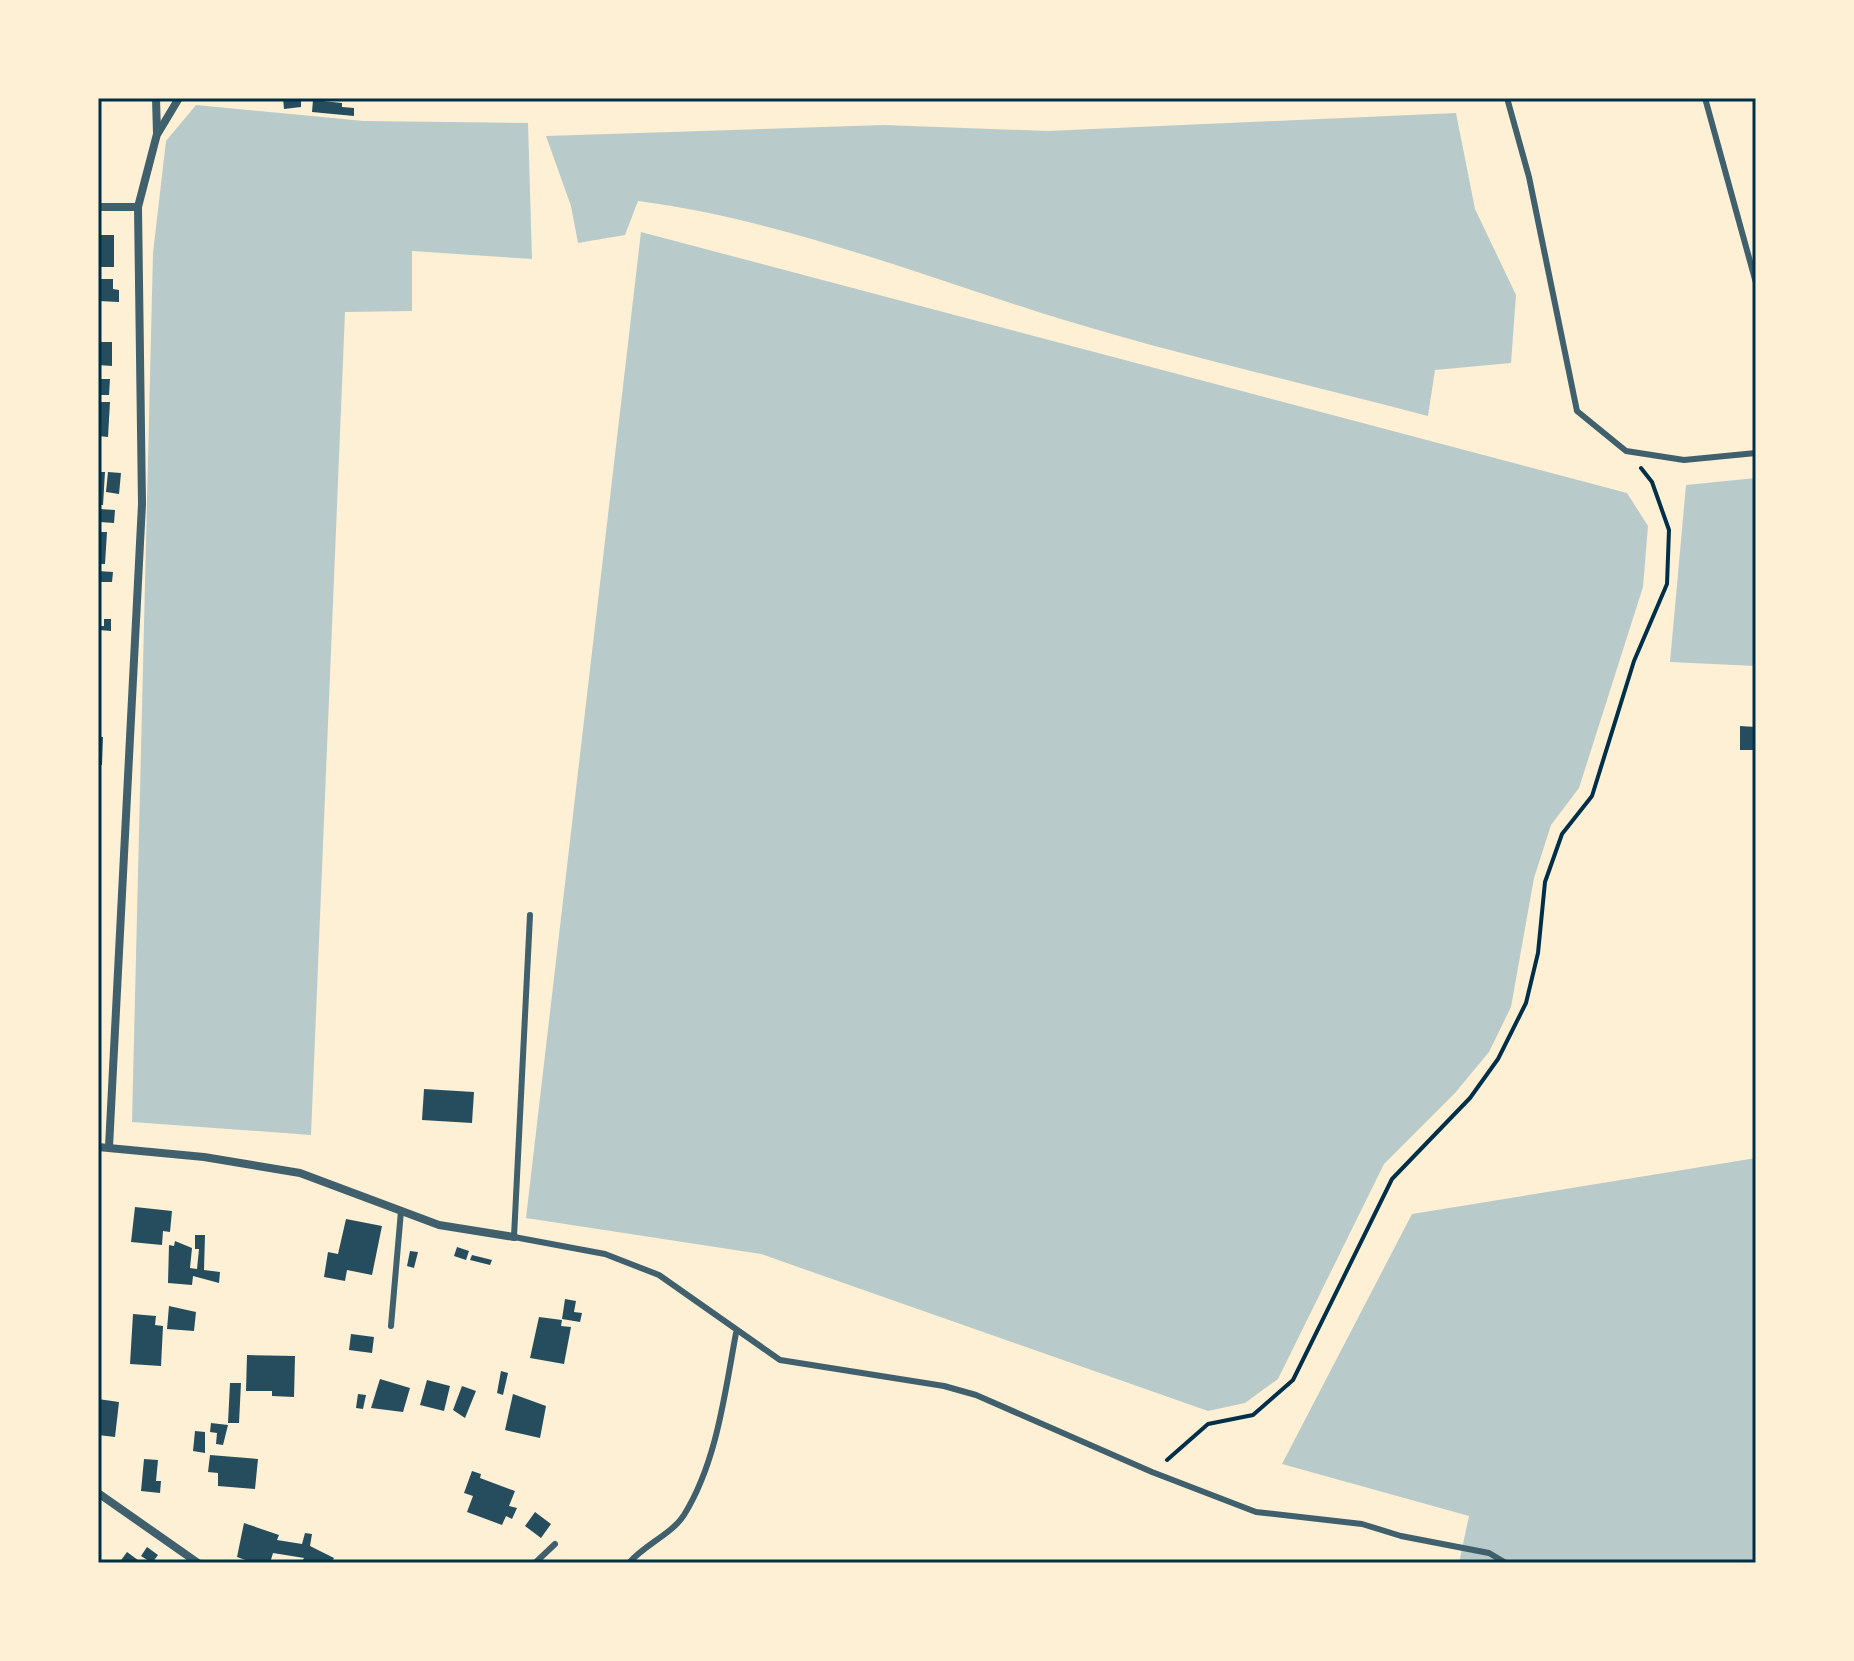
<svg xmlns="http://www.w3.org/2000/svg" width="1854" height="1661" font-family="Manrope,sans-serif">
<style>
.green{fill:#b9caca}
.building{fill:#264d5e}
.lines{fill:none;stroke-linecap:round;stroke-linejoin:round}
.path{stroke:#003049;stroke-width:4}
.service{stroke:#3f606c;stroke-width:6}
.minor{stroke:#3f606c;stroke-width:8}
.neatline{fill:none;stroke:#003049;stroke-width:3}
</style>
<rect width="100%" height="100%" fill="#fdf0d5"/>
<g class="green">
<polygon points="196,105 364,121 528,123 532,259 412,251 412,311 345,312 311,1135 132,1122 153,253 166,141"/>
<path d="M1456,113l19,96 41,86 -5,68 -76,7 -7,46c-131,-35 -264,-64 -393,-105 -131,-42 -260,-92 -397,-110l-13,34 -47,8 -7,-37 -25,-70 338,-11 164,6z"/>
<polygon points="641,232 1627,493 1648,526 1643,587 1579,788 1551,825 1534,878 1511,1007 1489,1052 1455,1093 1384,1164 1278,1379 1245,1403 1208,1411 761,1254 526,1218"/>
<polygon points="1756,478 1756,666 1670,662 1686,485"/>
<polygon points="1756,1158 1756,1563 1459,1563 1469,1516 1282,1464 1412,1214"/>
</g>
<g class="building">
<polygon points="283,98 301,98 301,107 284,109"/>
<polygon points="313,100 342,103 342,107 354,108 354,116 312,112"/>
<rect x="98" y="235" width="16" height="32"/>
<polygon points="98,279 113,279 113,289 119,290 119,302 98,301"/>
<polygon points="98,342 112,342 112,366 98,365"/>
<polygon points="98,379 110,379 109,395 98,395"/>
<polygon points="98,402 110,402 108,437 98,436"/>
<polygon points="98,472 105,472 103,505 98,505"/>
<polygon points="108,472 121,473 119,494 106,492"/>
<polygon points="100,509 115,510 114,523 100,522"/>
<polygon points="98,532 107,532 105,564 98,564"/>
<polygon points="98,571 113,572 112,582 98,582"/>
<polygon points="104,619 111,619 111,631 99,630 99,626 104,626"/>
<polygon points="1740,726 1756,727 1756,750 1740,750"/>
<polygon points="98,737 103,737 102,765 98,765"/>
<polygon points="424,1089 474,1092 472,1123 422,1120"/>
<polygon points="135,1207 172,1211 170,1232 163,1231 162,1245 131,1242"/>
<polygon points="346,1219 382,1226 372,1275 347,1270 345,1281 324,1277 328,1252 338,1254"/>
<polygon points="195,1235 205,1235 204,1270 220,1272 219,1283 193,1276 192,1285 168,1283 169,1245 174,1246 175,1241 192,1248 190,1268 197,1269 199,1249 195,1249"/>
<polygon points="457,1247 469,1251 466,1260 454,1256"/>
<polygon points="410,1251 418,1252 414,1268 407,1266"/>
<polygon points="472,1255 492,1260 490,1265 470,1260"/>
<polygon points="565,1299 576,1301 574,1312 582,1313 580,1322 562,1319"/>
<polygon points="169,1306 196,1312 194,1331 167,1329"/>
<polygon points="133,1314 156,1316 155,1325 163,1326 161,1366 130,1364"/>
<polygon points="539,1317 562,1320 561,1326 571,1327 564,1364 530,1358"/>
<polygon points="351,1334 374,1337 372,1353 349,1350"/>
<polygon points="247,1355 295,1356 294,1397 272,1396 272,1391 246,1391"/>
<polygon points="501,1371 508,1373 503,1395 497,1393"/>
<polygon points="380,1379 410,1388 403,1412 371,1408"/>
<polygon points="427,1380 450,1386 444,1411 420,1405"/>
<polygon points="230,1383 241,1383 239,1423 228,1423"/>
<polygon points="462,1386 476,1391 465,1418 453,1410"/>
<polygon points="358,1394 366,1395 363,1409 356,1408"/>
<polygon points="513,1394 546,1406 540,1438 505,1430"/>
<polygon points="98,1399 119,1402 115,1437 98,1435"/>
<polygon points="211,1423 228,1425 223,1445 216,1444 217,1433 210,1432"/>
<polygon points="195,1431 205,1432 205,1453 193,1451"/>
<polygon points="210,1455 258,1459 255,1489 218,1486 218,1473 208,1472"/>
<polygon points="144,1459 158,1460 156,1481 161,1481 160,1493 141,1491"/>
<polygon points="472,1471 481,1474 480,1478 515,1491 509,1506 517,1508 512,1519 506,1516 502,1525 467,1512 473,1496 464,1493"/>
<polygon points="535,1512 551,1524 541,1538 525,1526"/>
<polygon points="244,1523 279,1535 277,1540 302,1544 305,1533 312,1534 310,1546 334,1558 331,1563 301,1563 304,1558 273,1553 270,1563 254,1563 237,1557"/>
<polygon points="147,1547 158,1555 152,1563 141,1556"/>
<polygon points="127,1552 142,1563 119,1563"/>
</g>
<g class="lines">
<polyline class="path" points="1167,1460 1208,1424 1253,1415 1293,1380 1392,1179 1470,1098 1498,1059 1526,1003 1538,953 1545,882 1562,834 1592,796 1634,661 1667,584 1669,530 1652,482 1641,468"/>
<g class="service">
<polyline points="1507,98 1529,177 1577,411 1626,451 1684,460 1756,453"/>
<polyline points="1705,98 1756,283"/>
<polyline points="530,915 514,1237 605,1254 659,1275 780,1360 944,1386 976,1395 1152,1472 1256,1512 1362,1524 1401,1536 1489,1553 1506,1563"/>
<polyline points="391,1326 401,1211"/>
<polyline points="535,1563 555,1544"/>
<path d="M629,1563c15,-18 43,-29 55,-48 33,-53 41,-123 52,-182"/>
</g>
<g class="minor">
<polyline points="158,133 179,98"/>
<polyline points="98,207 138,207"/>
<polyline points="98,1147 204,1157 300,1173 439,1225 514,1237"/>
<polyline points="109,1147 142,504 138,207 157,134 156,98"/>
<polyline points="98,1493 198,1563"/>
</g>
</g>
<rect width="1854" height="1661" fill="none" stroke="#fdf0d5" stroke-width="200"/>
<rect x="100" y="100" width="1654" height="1461" class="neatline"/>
</svg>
